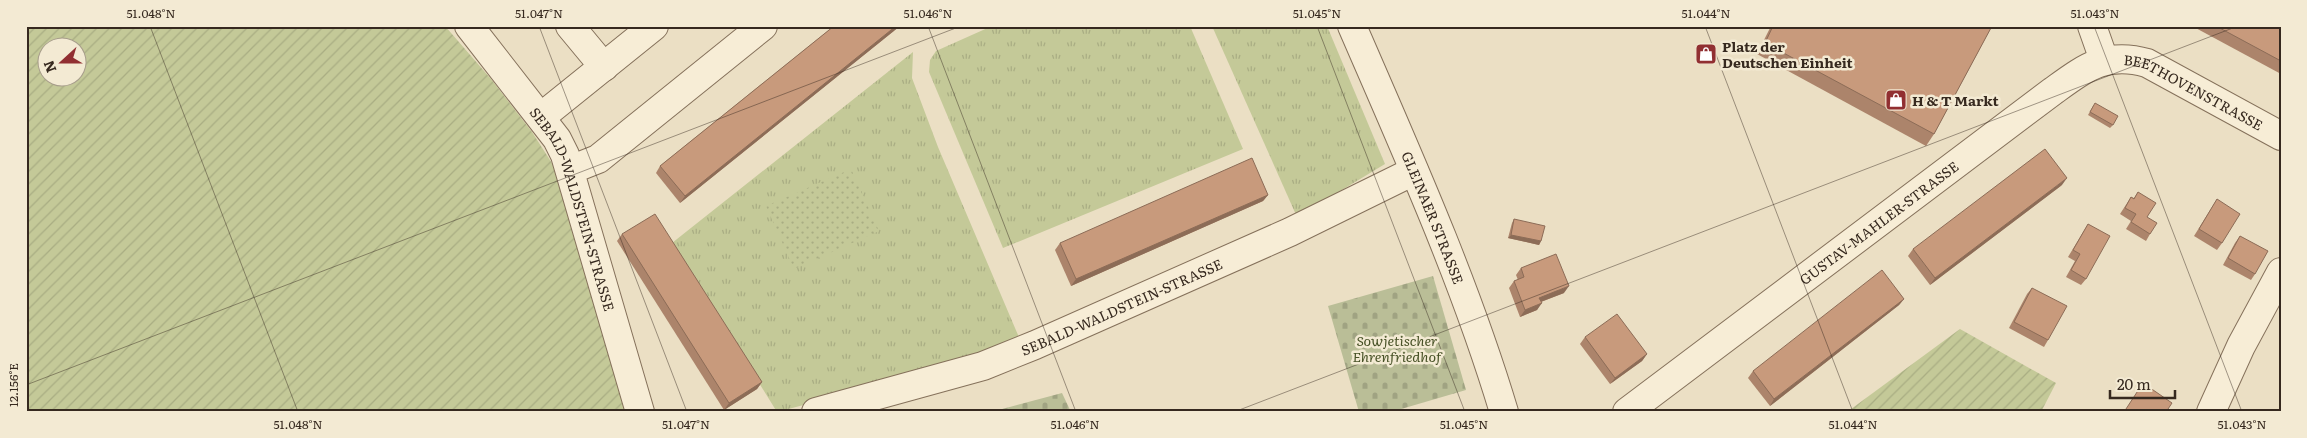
<svg xmlns="http://www.w3.org/2000/svg" width="2307" height="438" font-family="Literata,serif">
<style>
.grass{fill:url(#grass-tufts)}
.cemetery{fill:url(#cemetery-stones)}
.park{fill:url(#park-dots)}
.garden{fill:url(#garden-furrows);fill-rule:evenodd}
.lines{fill:none;stroke-linecap:round;stroke-linejoin:round}
.minor-casing{stroke:#85715b;stroke-width:30}
.minor{stroke:#f7edd6;stroke-width:28}
.wall{fill:#ac846b}
.shaded-wall{fill:#8c6c57}
.building{fill:#c89a7c;stroke:#8c6c57}
.ticks{fill:none;stroke:#36291f;stroke-width:1;stroke-opacity:0.45}
.labels{text-anchor:middle;dominant-baseline:central;stroke-width:5;stroke-linejoin:round;paint-order:stroke}
.poi-label{font-size:14px;font-weight:bold;fill:#36291f;stroke:#f3ead3;text-anchor:start}
.street-label{font-size:14px;fill:#36291f;stroke:#f3ead3}
.park-label{font-size:14px;font-style:italic;fill:#475126;stroke:#f3ead3}
.neatline{fill:none;stroke:#36291f;stroke-width:2}
.ticks-label{font-size:12px;text-anchor:middle;fill:#36291f}
</style>
<defs>
<pattern id="grass-tufts" width="24" height="20" patternUnits="userSpaceOnUse" patternTransform="scale(1.25)"><rect width="24" height="20" fill="#c4c998"/><path d="M3 7l-1-3M5 7V3M7 7l1-3M15 17l-1-3M17 17v-4M19 17l1-3" fill="none" stroke="#a9ad83"/></pattern>
<pattern id="cemetery-stones" width="16" height="16" patternUnits="userSpaceOnUse" patternTransform="scale(1.25)"><rect width="16" height="16" fill="#babe97"/><path d="M2 7V4a2 2 0 0 1 4 0v3zM10 15v-3a2 2 0 0 1 4 0v3z" fill="#a0a382"/></pattern>
<pattern id="park-dots" width="8" height="8" patternUnits="userSpaceOnUse" patternTransform="scale(1.25)"><rect width="8" height="8" fill="#c4c998"/><path d="M2 2h.1M6 6h.1" fill="none" stroke="#a9ad83" stroke-width="1.8" stroke-linecap="round"/></pattern>
<pattern id="garden-furrows" width="10" height="10" patternUnits="userSpaceOnUse" patternTransform="scale(1.25)"><rect width="10" height="10" fill="#c4c998"/><path d="M-1 1l2-2M0 10L10 0M9 11l2-2" fill="none" stroke="#a9ad83"/></pattern>
</defs>
<rect width="100%" height="100%" fill="#ebdfc4"/>
<g class="grass">
<polygon points="992,26 1190,26 1243,149 1003,248 929,72 930,60 936,51"/>
<polygon points="1212,26 1327,26 1385,164 1297,217"/>
<polygon points="913,52 912,78 938,147 1021,342 971,361 777,412 672,243"/>
</g>
<g class="cemetery">
<polygon points="1433,276 1466,390 1391,412 1359,412 1328,306"/>
<polygon points="1062,393 1071,412 991,412"/>
</g>
<polygon class="park" points="851,169 879,231 794,269 766,206"/>
<g class="garden">
<path d="M26,26h419l46,53 41,53 25,39 70,241h-601zM48,48h30v30h-30z"/>
<polygon points="1960,329 2056,383 2041,412 1847,412"/>
</g>
<g class="lines">
<g class="minor-casing">
<g id="minor">
<path id="s1" d="M469,26l88,113 8,16 75,257"/>
<polyline points="570,26 604,67"/>
<path id="s2" d="M1352,26c55,127 112,253 152,386"/>
<polyline points="2092,26 2104,60"/>
<polyline points="541,117 654,26"/>
<polyline points="570,170 598,159 763,26"/>
<path id="s3" d="M816,412l167,-46 52,-21 255,-113 124,-61"/>
<path id="s4" d="M1627,412l426,-321c32,-23 53,-40 94,-28l134,73"/>
<polyline points="2211,412 2241,346 2281,272"/>
</g>
</g>
<use href="#minor" class="minor"/>
</g>
<g class="wall">
<polygon points="834,26 900,26 680,203 656,173 660,166"/>
<polygon points="1771,26 1992,26 1934,134 1926,146 1757,54"/>
<polygon points="2192,26 2281,26 2281,74"/>
<polygon points="2093,106 2113,125 2110,128 2088,115"/>
<polygon points="2062,185 1930,285 1908,256 1913,249"/>
<polygon points="2138,192 2147,217 2150,234 2146,241 2126,229 2131,221 2120,214 2131,197 2134,198"/>
<polygon points="1268,195 1263,201 1071,286 1055,250 1060,243"/>
<polygon points="2217,199 2222,243 2217,250 2194,236"/>
<polygon points="1514,219 1541,241 1539,245 1508,238 1512,223"/>
<polygon points="2088,224 2086,279 2081,285 2066,277 2075,261 2068,257"/>
<polygon points="622,234 762,382 757,389 724,410 617,241"/>
<polygon points="2240,236 2255,274 2251,280 2223,265 2235,243"/>
<polygon points="1521,268 1564,293 1541,302 1537,310 1520,317 1509,288 1514,281 1518,280 1516,275"/>
<polygon points="2032,288 2048,340 2044,347 2009,328 2027,294"/>
<polygon points="1904,299 1899,305 1770,406 1748,378 1753,371"/>
<polygon points="1585,337 1647,354 1642,361 1610,384 1580,344"/>
</g>
<g class="shaded-wall">
<polygon points="896,26 900,26 680,203 685,196"/>
<polygon points="2067,178 2062,185 1930,285 1935,278"/>
<polygon points="1268,195 1263,201 1071,286 1076,279"/>
<polygon points="1511,235 1541,241 1539,245 1508,238"/>
<polygon points="1569,286 1564,293 1535,304 1539,298"/>
<polygon points="1904,299 1899,305 1770,406 1774,399"/>
<polygon points="1542,303 1537,310 1520,317 1525,310"/>
<polygon points="1647,354 1642,361 1610,384 1615,378"/>
<polygon points="762,382 757,389 724,410 729,403"/>
</g>
<g class="building">
<polygon points="834,26 896,26 685,196 660,166"/>
<polygon points="1773,26 1992,26 1934,134 1765,43"/>
<polygon points="2216,26 2281,26 2281,61"/>
<polygon points="2095,103 2118,116 2113,125 2090,112"/>
<polygon points="2045,149 2067,178 1935,278 1913,249"/>
<polygon points="1252,158 1268,195 1076,279 1060,243"/>
<polygon points="2138,192 2156,203 2147,217 2157,223 2150,234 2131,222 2136,214 2125,208 2131,197 2134,199"/>
<polygon points="2217,199 2240,214 2222,243 2199,229"/>
<polygon points="655,214 762,382 729,403 622,234"/>
<polygon points="1514,219 1545,226 1541,241 1511,235"/>
<polygon points="2088,224 2110,236 2086,279 2071,270 2080,254 2073,250"/>
<polygon points="2240,236 2268,251 2255,274 2228,258"/>
<polygon points="1556,254 1569,286 1539,298 1542,303 1525,310 1514,281 1524,277 1521,268"/>
<polygon points="1882,270 1904,299 1774,399 1753,371"/>
<polygon points="2032,288 2067,306 2048,340 2014,322"/>
<polygon points="1617,314 1647,354 1615,378 1585,337"/>
<polygon points="2143,383 2172,403 2166,412 2124,412"/>
</g>
<path class="ticks" d="M150,26l148,386M539,26l148,386M928,26l148,386M1317,26l148,386M1705,26l148,386M2094,26l148,386M26,385l935,-359M1234,412l1004,-386"/>
<defs>
<g id="shop-square" transform="scale(1.125)"><rect x="-9" y="-9" width="18" height="18" rx="4" fill="#912f31" stroke="#f3ead3"/><path d="M-5-2.5h2.3a2.7 3.5 0 0 1 5.4 0H5L5.5 6h-11ZM-1.5-2.5h3a1.5 2.3 0 0 0-3 0Z" fill="#fff"/></g>
</defs>
<g fill-rule="evenodd">
<use href="#shop-square" x="1706" y="54"/>
<use href="#shop-square" x="1896" y="100"/>
</g>
<g class="labels">
<g class="poi-label">
<text x="1722" y="46">Platz der<tspan x="1722" dy="16">Deutschen Einheit</tspan></text>
<text x="1912" y="100">H &amp; T Markt</text>
</g>
<g class="street-label">
<text stroke="none"><textPath href="#s4" startOffset="690">BEETHOVENSTRASSE</textPath></text>
<text stroke="none"><textPath href="#s1" startOffset="214">SEBALD-WALDSTEIN-STRASSE</textPath></text>
<text stroke="none"><textPath href="#s2" startOffset="208">GLEINAER STRASSE</textPath></text>
<text stroke="none"><textPath href="#s4" startOffset="315">GUSTAV-MAHLER-STRASSE</textPath></text>
<text stroke="none"><textPath href="#s3" startOffset="324">SEBALD-WALDSTEIN-STRASSE</textPath></text>
</g>
<g class="park-label">
<text x="1397" y="340">Sowjetischer<tspan x="1397" dy="16">Ehrenfriedhof</tspan></text>
</g>
</g>
<rect width="2307" height="438" fill="none" stroke="#f3ead3" stroke-width="55"/>
<g transform="translate(62 62) rotate(249)"><circle r="24" fill="#f3ead3" stroke="#a79d8b"/>
<path d="M0-4L9 19L0 12L-9 19Z" fill="#912f31"/>
<text y="-8" font-size="14" font-weight="bold" text-anchor="middle" fill="#36291f">N</text>
</g>
<path d="M2110 390v8h65v-8" fill="none" stroke="#36291f" stroke-width="2.5"/>
<text x="2117" y="390" font-size="15" fill="#36291f" stroke="#f3ead3" stroke-width="4" paint-order="stroke">20 m</text>
<rect x="28" y="28" width="2252" height="382" class="neatline"/>
<g class="ticks-label">
<text x="151" y="18">51.048°N</text>
<text x="539" y="18">51.047°N</text>
<text x="928" y="18">51.046°N</text>
<text x="1317" y="18">51.045°N</text>
<text x="1706" y="18">51.044°N</text>
<text x="2095" y="18">51.043°N</text>
<text transform="translate(14 385) rotate(-90)" y="4">12.156°E</text>
<text x="298" y="429">51.048°N</text>
<text x="686" y="429">51.047°N</text>
<text x="1075" y="429">51.046°N</text>
<text x="1464" y="429">51.045°N</text>
<text x="1853" y="429">51.044°N</text>
<text x="2242" y="429">51.043°N</text>
</g>
</svg>
